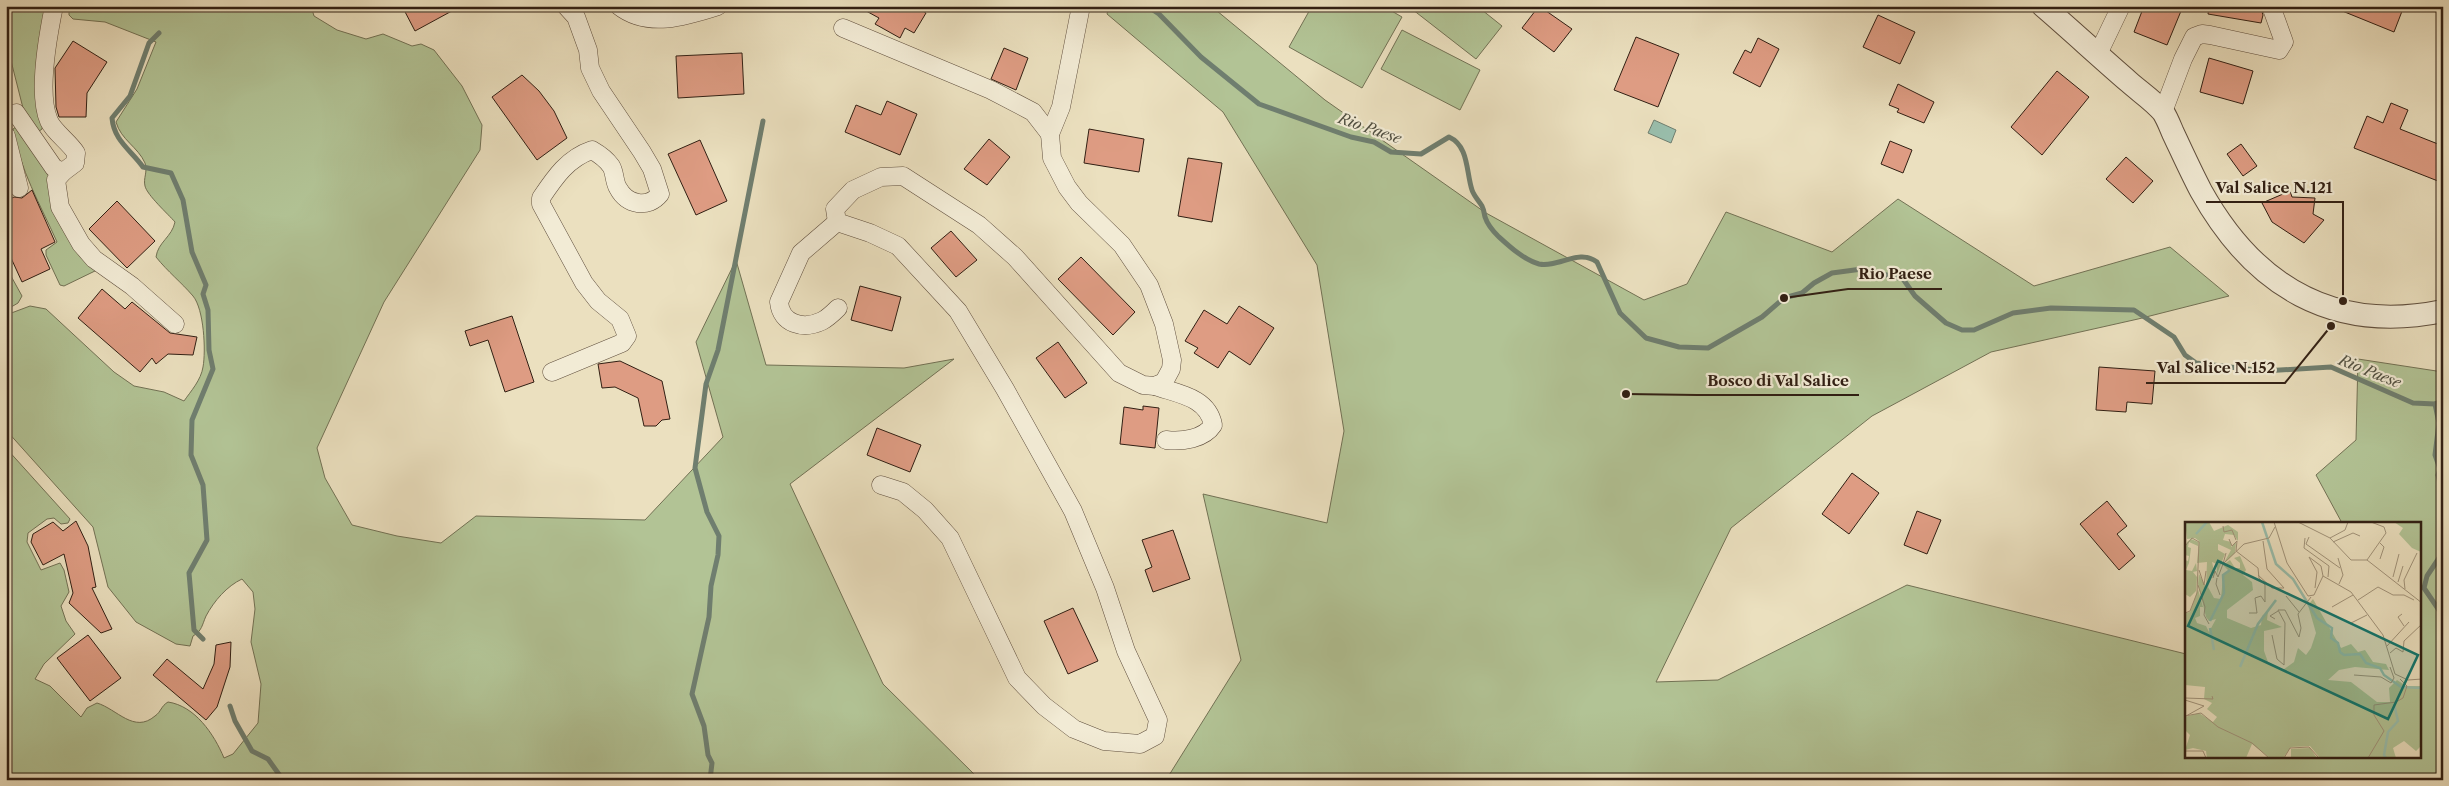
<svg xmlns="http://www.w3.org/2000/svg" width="2449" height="786" font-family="'Libre Caslon Text',serif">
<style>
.green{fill:#b2c395;stroke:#727154}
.water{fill:#99beac;stroke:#6f7e6f}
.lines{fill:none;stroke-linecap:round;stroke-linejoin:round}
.stream{stroke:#6f7e6f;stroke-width:5}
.building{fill:#de9c83;stroke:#311f13}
.minor-casing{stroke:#604f3e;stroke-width:19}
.tertiary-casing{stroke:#604f3e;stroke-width:24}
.minor{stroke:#f2ebd5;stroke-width:18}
.tertiary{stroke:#f2ebd5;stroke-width:22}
.labels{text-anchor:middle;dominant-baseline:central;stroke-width:4.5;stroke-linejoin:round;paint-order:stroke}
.water-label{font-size:15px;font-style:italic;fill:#504f41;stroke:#f2ebd5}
.inset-river{fill:none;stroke:#99beac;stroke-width:2.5}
.inset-road{fill:none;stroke:#a1937a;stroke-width:1}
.view{fill:#0f766e;fill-opacity:0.15;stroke:#0f766e;stroke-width:2.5}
.inset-edge{fill:none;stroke:#311f13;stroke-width:2.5}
.leader{fill:none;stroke:#311f13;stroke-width:2}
.callout-dot{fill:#311f13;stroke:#f2ebd5;stroke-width:2}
.callout-label{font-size:15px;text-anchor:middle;font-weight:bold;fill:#311f13;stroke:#f2ebd5;stroke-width:4.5;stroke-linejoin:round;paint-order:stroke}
</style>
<rect width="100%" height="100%" fill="#ebe0bf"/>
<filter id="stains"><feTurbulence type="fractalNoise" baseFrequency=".004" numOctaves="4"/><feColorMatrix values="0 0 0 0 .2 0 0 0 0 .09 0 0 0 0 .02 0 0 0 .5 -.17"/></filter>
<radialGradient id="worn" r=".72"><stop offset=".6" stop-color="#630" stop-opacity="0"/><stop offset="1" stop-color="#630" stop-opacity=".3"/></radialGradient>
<g class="green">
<polygon points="6,6 46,6 43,123 42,129 38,132 24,112 6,41"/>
<path d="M69,6h242l3,10 23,14 29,9 17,-5 29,12 9,-2 13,6 28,36 20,39 -2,25 -96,152 -67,146 8,30 27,47 45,11 44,7 35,-27 169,4 78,-83 -27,-95 40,-82 30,105 138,3 50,-9 -164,125 93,200 94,93 35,3h-1006v-332l64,71 -2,4 -7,1 -7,-6 -7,1 -19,14 -1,9 14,28 19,-7 4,7 5,22 -8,14 5,15 9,13 -31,30 -9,15 15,7 31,31 6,-9 10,-5c20,6 37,31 58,13 6,-4 6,-10 13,-14 27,4 46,32 56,56l9,-4 25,-31 3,-39 -10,-42 4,-33 -2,-17 -11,-13c-15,7 -28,22 -36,37 -4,9 -4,15 -13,20l-3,10 -14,-2 -40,-22 -28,-35 -15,-60 -87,-97v-115l24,-9 16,3 68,63 20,14 30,6 20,9c7,-10 17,-21 19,-34 3,-16 1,-58 -10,-71 -12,-14 -25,-24 -37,-39 2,-15 16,-20 19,-35 -7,-8 -28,-27 -30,-36 -2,-8 3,-14 0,-23 -7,-16 -24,-23 -29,-41l21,-33 19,-47 -51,-20 -32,-3 -4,-4z"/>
<polygon points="1109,6 1211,6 1325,100 1486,213 1644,300 1687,284 1726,212 1832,252 1898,199 2034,286 2170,247 2229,296 2138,319 1991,352 1872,416 1731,528 1656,682 1718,680 1907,585 2186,654 2186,757 2420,757 2420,524 2342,523 2316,475 2356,440 2358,359 2443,372 2443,780 1166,780 1241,660 1203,494 1327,523 1344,431 1317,265 1223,112 1107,14"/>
<polygon points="1312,6 1383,6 1402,17 1362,88 1289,47"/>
<polygon points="1408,6 1477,6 1502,26 1476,59"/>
<polygon points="1402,30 1480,70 1460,110 1381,69"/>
<path d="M16,127l32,42 3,31 46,70 -33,16 -4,-1 -14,-30v-5l11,-8c-17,-38 -37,-72 -44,-113z"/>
<polygon points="6,267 22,296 18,303 6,310"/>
</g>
<polygon class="water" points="1654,120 1676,130 1671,143 1648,133"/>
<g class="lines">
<g class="stream">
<path d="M1147,6l12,8 42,43 58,47 92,33 23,5 17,10 30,2 28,-17c20,9 17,35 23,53 2,6 7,11 10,16 2,4 2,7 3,11 2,6 8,14 13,19 11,10 26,24 41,28 20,4 40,-16 58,-2l23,51 26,25 33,9 29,1 54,-31 22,-19 18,-5 12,-10 18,-10 30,-4 41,10 12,17 31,27 16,7h12l39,-17 38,-5 83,2 40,27 11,18 11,8 68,8 67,-4 82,36 22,1 8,-4"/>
<path d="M159,33l-10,10 -19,53 -18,22c2,23 19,32 31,49l28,6 12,27 9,52 14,33 -3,9 5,16 1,40 4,19 -21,51 -1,35 12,30 4,55 -18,33 5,57 9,9"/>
<polyline points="2435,404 2439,423 2435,455 2440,469 2438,475 2443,496"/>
<polyline points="2443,552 2427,576 2424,588 2443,616"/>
<polyline points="230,706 235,721 252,751 268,759 283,780"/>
<polyline points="710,780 712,763 708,755 704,726 692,694 709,617 711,586 718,555 719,536 707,512 695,468 706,384 718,350 763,121"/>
</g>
</g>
<g class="building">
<polygon points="402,6 461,6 415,31"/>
<polygon points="857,6 914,6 926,13 914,33 905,28 900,38 875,24 879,18"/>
<polygon points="1539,6 1572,29 1554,52 1522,28"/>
<polygon points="2144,6 2168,6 2181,11 2167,45 2134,32"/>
<polygon points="2209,6 2257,6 2261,8 2263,15 2261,23 2208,14"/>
<polygon points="2330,6 2404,6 2394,32"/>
<polygon points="1878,15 1915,32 1900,64 1863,47"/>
<polygon points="1636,37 1679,54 1658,107 1614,90"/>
<polygon points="1758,38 1779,49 1760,87 1733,73 1745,50 1751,53"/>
<polygon points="73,41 107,62 87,93 86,117 59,117 56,107 55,68"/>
<polygon points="1004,48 1028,58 1016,90 991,79"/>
<polygon points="742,53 744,94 678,98 676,56"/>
<polygon points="2209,58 2253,71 2243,104 2200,92"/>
<polygon points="2057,71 2089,97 2042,155 2011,127"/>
<polygon points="522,75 539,91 554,111 567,138 537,160 492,97"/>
<polygon points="1898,84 1934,102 1924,123 1897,112 1899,109 1889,105"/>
<polygon points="887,101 917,114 900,155 845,132 856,105 881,115"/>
<polygon points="2391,103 2408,110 2400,129 2443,146 2443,183 2354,148 2367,116 2383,123"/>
<polygon points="1089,129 1144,139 1139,172 1084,163"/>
<polygon points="989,139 1010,157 987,185 964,169"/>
<polygon points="700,140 727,201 696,215 668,154"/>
<polygon points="1890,141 1912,150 1903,173 1881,164"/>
<polygon points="2241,144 2257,166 2243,176 2227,154"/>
<polygon points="2126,157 2153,181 2133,203 2106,179"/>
<polygon points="1188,158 1222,163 1212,222 1178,216"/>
<polygon points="32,190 55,242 41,249 50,269 22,282 6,247 6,201 14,197 22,198"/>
<polygon points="2290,191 2292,197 2315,198 2313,214 2324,220 2304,243 2272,222 2262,203"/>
<polygon points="117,201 155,241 127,268 89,229"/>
<polygon points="951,231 977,260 956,277 931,248"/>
<polygon points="1081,257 1135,312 1113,335 1058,279"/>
<polygon points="860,286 901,297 892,331 851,320"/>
<polygon points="102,289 125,309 132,302 170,333 197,337 193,355 168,354 156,364 152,358 140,372 78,318"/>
<polygon points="1239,306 1274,328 1250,365 1229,351 1218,368 1194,353 1198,348 1185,341 1204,310 1227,324"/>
<polygon points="512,316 534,382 505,392 488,340 470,346 465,331"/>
<polygon points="1058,342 1087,383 1065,398 1036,358"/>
<polygon points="620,361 662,381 670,419 662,420 656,426 644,426 638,398 615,387 602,388 598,364"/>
<polygon points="2099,367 2155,371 2152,404 2127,402 2126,412 2096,410"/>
<polygon points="1143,406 1159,408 1155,448 1120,444 1124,407 1143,410"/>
<polygon points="877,428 921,445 910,472 867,455"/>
<polygon points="1852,473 1879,493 1849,534 1822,514"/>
<polygon points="2107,501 2127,526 2117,534 2135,556 2119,570 2080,524"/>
<polygon points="1917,511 1941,520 1927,554 1904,545"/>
<polygon points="76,521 88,546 96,587 92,588 112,629 101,633 69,603 73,593 64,554 43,565 31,542 33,534 53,522 63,531"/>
<polygon points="1173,530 1190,579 1153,592 1145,570 1152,567 1142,540"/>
<polygon points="1073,608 1098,661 1068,674 1044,621"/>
<polygon points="88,635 121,678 90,701 57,658"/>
<polygon points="231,642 230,667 217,707 206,720 153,675 167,659 203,689 214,664 216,645"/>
</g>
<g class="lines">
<g class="minor-casing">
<g id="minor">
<path d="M619,6c29,23 68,10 99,0"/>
<polyline points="843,28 991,90 1033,112 1050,134"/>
<polyline points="2098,54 2121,6"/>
<polyline points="2163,112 2183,59 2194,37 2202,34 2210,35 2279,50 2284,42 2271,6"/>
<path d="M6,116l10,-3 38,55 9,4 12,-9 1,-10c-7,-11 -22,-21 -27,-32 -12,-27 -1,-86 5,-115"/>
<polyline points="6,136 19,188"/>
<polyline points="63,172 56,180 60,207 81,244 94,259 132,286 175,324"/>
<path d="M837,222l-36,31 -22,49c2,22 24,28 43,19 6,-3 11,-8 16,-13"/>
<path d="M552,372l70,-29 5,-7 -7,-17 -22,-18 -14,-18 -43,-79v-6c14,-21 27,-40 51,-48 7,4 14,9 19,16 4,6 3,16 7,22 9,17 30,21 42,6l-8,-25 -10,-17 -41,-61 -11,-23 -2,-18 -12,-33 -10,-11"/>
<path d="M1155,386c23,8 53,11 58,39 -9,14 -31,17 -47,15"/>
<polyline points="881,485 903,492 925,510 950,538 1017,678 1044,706 1074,729 1104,741 1140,744 1155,736 1158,720 1126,651 1105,588 1073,511 1005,389 958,311 898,246 870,233 837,222 835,209 853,190 881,177 903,176 979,225 1015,257 1119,373 1143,385 1155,386 1164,382 1171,369 1172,360 1164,324 1149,285 1122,245 1079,203 1067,187 1052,158 1050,134 1061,107 1081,6"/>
</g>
</g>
<g class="tertiary-casing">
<path id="tertiary" d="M2043,6c29,25 57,51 86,76 10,9 25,19 34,30 4,6 7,14 10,21 9,19 18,39 28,58 53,95 132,143 242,120"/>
</g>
<use href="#minor" class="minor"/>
<use href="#tertiary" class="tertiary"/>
</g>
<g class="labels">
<g class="water-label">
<text transform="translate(1370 128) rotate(19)">Rio Paese</text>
<text transform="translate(2370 371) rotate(22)">Rio Paese</text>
</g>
</g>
<g transform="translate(2185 522)">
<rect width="236" height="236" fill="#ebe0bf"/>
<path d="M0,0h24l5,9 14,-6 10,7v9l-4,-6 -9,-1 -2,6 8,2v5l5,-5 -1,11 -11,10 7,-13 -13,-6v6l7,4 -8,20v-10l-5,-2 2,9 -6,16 6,11 7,1 2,-23 6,-5 -6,-6 7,-5 5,8h5v-5l-6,-5 6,-2 6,14 -3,5 9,7 1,8 -26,20v8l24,10 10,-3 1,-9 6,-5 -1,9 15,7 -18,4v20l4,11 15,8 11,-8 4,-14 8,7 5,-7 5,-15 -8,-28 5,-6 28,49 10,-4 7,8 7,-2 8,12 13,2 3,6 -34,-3 -16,3 -11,10 23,2 26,20h13l-1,-14 8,-8 9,6h15v60l-5,5 -12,-10 -11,7 3,10h-76l-10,-12 -19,1 -8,11h-13l-18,-14 -6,14h-39l-1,-7 -13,-3 -8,2 5,-15 -5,-5v-13l14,-4 14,9 4,-5 -10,-8 5,-6 -8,-4 1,-12 -20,-2v-72l5,-1 8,-23 5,18h-3v9l-5,2 2,5 9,3 3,6 7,-13 -7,2 -3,-4 -8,-33 1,-10 7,13 1,-25 -10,1 2,-22 -4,-3 -8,1zM209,0h27v30l-9,-4 -13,-14 4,-6zM6,17l7,3v4l-9,-4 -1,5 3,1 -2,15 -3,7 6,1 4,-8 1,8 -4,1 4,5 -1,14 -6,6 -5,-3v-34l3,1 1,-5 -4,-1v-6l2,-7zM125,226l7,10h-26v-9z" fill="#b2c395"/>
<path class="inset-river" d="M77,0l14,42 17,15 24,39 15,10 -1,10 7,5 2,9 4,3 16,-1 6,9 14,5 4,7 17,12 21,1M11,12l11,-12M25,99l14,-28 -1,-18 7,-5M25,106l4,22M55,145l18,-43 18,-24M201,236l-2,-3 4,-23 10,-11 -4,-17"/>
<path class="inset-road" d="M89,0l13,41 21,33 6,-1 9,-19 28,16 32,43 12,39 13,6 14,-1M113,0l32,16 15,-8 3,-8M186,0l13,5 2,6 -19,27 55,43M38,4l1,6 8,-2 4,10M124,15l-3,7 34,24M120,16l-1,10 25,18 -1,11M145,16l21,22h16M44,17l3,7 5,-5 -1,10 22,17 1,10 6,7v17l-4,-6 -6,2 2,15h-8M148,20l20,-9 7,3M0,24l7,-8 7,4 -2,51 -7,18 -5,2M41,31l-3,11 21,-20 25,-6 6,-11M153,36l5,17 -4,9M195,37l4,-12 -4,-4M14,48l5,15 2,-14M73,53l14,13h12l-17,-19 -4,-28M208,55l6,-23M28,56l2,-7 3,6 5,-13M32,56l-1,6 4,11M213,60l5,-16M13,63l7,22 -1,8 5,9M130,66l2,-16 -8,-15 12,9 2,10M220,67l-1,-9 13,-27M101,74l13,16M173,78l20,-13 15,8h11l10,5M147,85l21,-12M217,92l-4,3 6,9M90,97l-5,-3 8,-5M166,101l16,-8M87,113l5,24 7,6 1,-42 -7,-13h7l14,27 2,-9 -3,-14 13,-17M202,124l22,-24M205,131l6,-5 7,4 1,-11 18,-17M169,153l27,2 10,6 3,-5 -4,-11M0,176l28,1 -1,-3M0,178l19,6 -18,10M0,194l16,-3 17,14 34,16 17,15M0,229h18l3,7M99,236l6,-10 19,-1 10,11M183,236l16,-27 -10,-16v-10l22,-3 7,-4 4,-12 -7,-7"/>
<path class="view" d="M33,39l200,94 -30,64 -200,-93z"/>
<rect width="236" height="236" class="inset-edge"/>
</g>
<path class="leader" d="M2343 301L2343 202H2206M1784 298L1848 289H1942M2331 326L2285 383H2146M1626 394L1697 395H1859"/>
<g class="callout-dot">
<circle cx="2343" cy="301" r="5"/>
<circle cx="1784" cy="298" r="5"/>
<circle cx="2331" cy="326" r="5"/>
<circle cx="1626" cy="394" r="5"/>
</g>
<g class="callout-label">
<text x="2274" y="193">Val Salice N.121</text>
<text x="1895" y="279">Rio Paese</text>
<text x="2216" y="373">Val Salice N.152</text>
<text x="1778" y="386">Bosco di Val Salice</text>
</g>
<rect width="2449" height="786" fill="none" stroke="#ebe0bf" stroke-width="25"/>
<rect x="8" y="8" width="2434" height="771" fill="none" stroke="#311f13" stroke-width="2.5"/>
<rect x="12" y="12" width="2424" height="761" fill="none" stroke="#311f13"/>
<rect width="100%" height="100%" filter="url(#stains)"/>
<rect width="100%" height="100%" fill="url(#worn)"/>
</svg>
